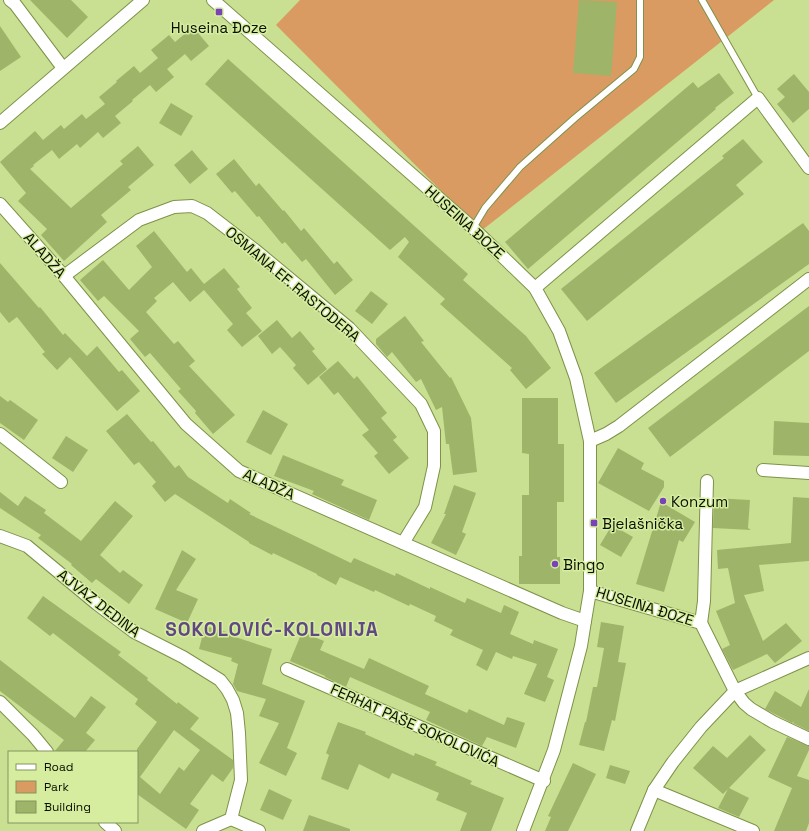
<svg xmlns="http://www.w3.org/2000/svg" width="809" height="831" font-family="'Space Grotesk',sans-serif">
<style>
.green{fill:#da9b62}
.building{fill:#9eb469;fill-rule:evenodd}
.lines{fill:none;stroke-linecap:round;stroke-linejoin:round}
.service-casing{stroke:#7e9248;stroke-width:8}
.minor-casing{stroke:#7e9248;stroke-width:14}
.service{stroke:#fff;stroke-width:6}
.minor{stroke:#fff;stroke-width:12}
.poi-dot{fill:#7a42b9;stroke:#d6ed9f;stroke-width:1.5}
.labels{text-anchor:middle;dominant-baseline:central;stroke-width:3;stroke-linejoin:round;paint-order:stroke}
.poi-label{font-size:15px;fill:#0a1000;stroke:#d6ed9f;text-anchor:start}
.street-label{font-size:15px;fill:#0a1000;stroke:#d6ed9f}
.district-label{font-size:19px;font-weight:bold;letter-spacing:1px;fill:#614784;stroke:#d6ed9f}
</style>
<rect width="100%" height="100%" fill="#c9e093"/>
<polygon class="green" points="300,0 774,0 481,231 276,25"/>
<g class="building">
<polygon points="30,0 71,0 88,17 67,38"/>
<polygon points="579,0 617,2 611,76 573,73"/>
<polygon points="0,26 21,57 0,71"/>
<polygon points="193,27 209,46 191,61 185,54 167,69 174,77 156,92 150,85 132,100 133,101 115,116 121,123 103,138 98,132 80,148 77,144 59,159 52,150 33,165 34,166 30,169 71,208 123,164 120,161 138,146 154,165 128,187 131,190 101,215 107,222 64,261 41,235 47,229 18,201 26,193 0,162 35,131 43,140 61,125 64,129 82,114 86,119 105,104 99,97 117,82 116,81 134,66 140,73 158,58 151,50 169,35 175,42"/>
<polygon points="228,59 468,274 463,280 526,336 551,368 526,389 510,370 512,368 440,304 445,299 398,257 409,242 405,237 390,250 205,84"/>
<polygon points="719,73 734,93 715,108 716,109 528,269 505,242 693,82 698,88"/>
<polygon points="794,74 809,92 809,109 793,123 777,104 785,97 777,89"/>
<polygon points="171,103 193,116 181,136 159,123"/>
<polygon points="743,139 763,162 736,185 744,194 587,321 561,289 724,158 722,156"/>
<polygon points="192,150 208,169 190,184 174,165"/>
<polygon points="234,159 256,186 259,183 283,211 284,210 301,231 304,228 334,264 337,261 353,280 335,295 306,259 302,262 285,242 282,244 259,216 257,217 235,191 232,193 216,174"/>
<polygon points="803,223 809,231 809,264 616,403 594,373"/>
<polygon points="154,231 187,272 191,268 204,284 224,268 240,287 237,289 252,308 246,313 262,331 242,347 227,330 233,324 204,290 190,302 173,282 154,298 157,301 146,312 174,344 178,341 195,361 189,366 235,415 213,434 195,413 196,411 178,391 181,389 150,353 145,357 130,339 139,331 104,296 98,301 80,280 103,260 129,290 152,267 136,246"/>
<polygon points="0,263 39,308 40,307 63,335 65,333 87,356 97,346 119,372 122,370 140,391 117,411 70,357 57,370 42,354 45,352 17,317 9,323 0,312"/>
<polygon points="371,291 388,304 372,324 355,311"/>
<polygon points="809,306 809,351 670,457 648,428"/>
<polygon points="405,316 424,341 421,342 450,378 451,377 471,418 477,472 453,475 449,444 446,444 442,407 436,410 421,379 416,382 392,352 387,357 376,344 376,339"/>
<polygon points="277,320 292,338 300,331 315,349 312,351 327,369 308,385 293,368 296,365 280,347 272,354 258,336"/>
<polygon points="338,361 354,379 357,376 387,413 381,418 397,437 393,440 409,458 389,474 374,456 378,453 362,435 369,430 338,392 334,395 319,377"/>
<polygon points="0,396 8,402 10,400 38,420 24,440 0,423"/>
<polygon points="522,398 558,398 558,444 564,444 564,502 557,502 557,557 560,557 560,584 519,584 519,556 522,556 522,495 529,495 529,454 522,453"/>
<polygon points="263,410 288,424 271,455 246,442"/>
<polygon points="127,414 151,442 153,441 175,468 179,465 188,477 228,503 230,499 251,513 249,514 351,563 354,558 395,576 396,573 430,589 430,587 465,603 467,598 501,613 504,605 519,612 510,634 533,644 534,640 558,649 547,677 554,680 545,702 524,694 537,664 513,656 512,659 496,652 487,671 476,665 483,650 450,635 453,630 434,621 436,616 410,604 409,606 375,590 374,592 340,577 336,585 317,575 317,574 273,553 272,555 249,543 249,542 175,494 165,502 152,486 156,482 139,462 134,465 106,431"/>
<polygon points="774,421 809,423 809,456 773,455"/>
<polygon points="66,436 88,450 73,472 52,458"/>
<polygon points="618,448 644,463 641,469 664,481 664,487 649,511 598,483"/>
<polygon points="283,455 344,480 341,485 377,500 369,520 312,494 314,491 274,476"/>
<polygon points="454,485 476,493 462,532 466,534 456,555 431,543 446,514 444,514"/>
<polygon points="0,492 18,506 25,496 46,510 44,513 81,541 115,501 133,516 100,555 120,573 123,570 143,585 129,604 96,579 92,583 71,565 72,564 38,538 41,535 0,508"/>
<polygon points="793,497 809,498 809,561 759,565 764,591 744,595 763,641 786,623 802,641 775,663 767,654 733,670 722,649 730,645 716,611 735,603 728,568 718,569 717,550 791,543"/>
<polygon points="714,498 750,500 748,528 751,530 713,528"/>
<polygon points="661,502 695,522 683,542 679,540 664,592 636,584"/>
<polygon points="612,525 633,537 621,557 600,545"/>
<polygon points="182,550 196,559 176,590 198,599 187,623 155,609"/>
<path d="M43,596l78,56 -3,3 30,23 -1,2 30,24 1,-2 21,16 -9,11 43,31v8l-10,14 -11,-8 -22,30 9,6 -13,19 -49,-35v-45l20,-27 -22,-18 3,-5 -85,-66 -3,3 -23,-18zM174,730l26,20 -16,21 -5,-4 -19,27 -20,-17z"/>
<polygon points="601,622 624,626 618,662 626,663 615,721 612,720 604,751 579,745 585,722 586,722 593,687 597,687 604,648 597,647"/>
<polygon points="205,626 230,633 229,635 272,649 262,684 305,701 287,748 297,753 286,776 259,763 279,723 259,716 266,699 237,691 233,684 238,664 231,661 232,658 199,649"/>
<polygon points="302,632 324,641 320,650 364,669 369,658 429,686 425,694 467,713 469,709 504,725 507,717 525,723 516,748 487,737 482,746 426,720 430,712 350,677 346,687 325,677 325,676 290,661"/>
<polygon points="0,660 75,718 91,696 106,707 86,733 95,740 85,752 54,752 64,740 0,691"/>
<polygon points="809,689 809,731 793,723 794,721 792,723 765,709 775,691 801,707"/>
<polygon points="338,722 366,732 365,734 414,756 415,753 437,762 435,765 472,781 470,784 504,798 491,831 460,831 467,813 436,800 439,793 392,773 389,779 359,764 348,790 321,779 329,755 326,753"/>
<polygon points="750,735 766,750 729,788 749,798 739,817 718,808 728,789 723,794 693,768 713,746 727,758"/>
<polygon points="787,737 809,746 809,750 797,776 809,780 809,823 806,831 774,831 792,788 768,777"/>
<polygon points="573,763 596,774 568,831 545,831 551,817 548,816"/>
<polygon points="610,765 630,771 625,784 606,778"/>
<polygon points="269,789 292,800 283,820 260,810"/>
<polygon points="309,815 350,829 350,831 303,831"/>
</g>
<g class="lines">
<g class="service-casing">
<g id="service">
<polyline points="702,0 758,98"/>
<polyline points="473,228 485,208 520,167 575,118 634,69 640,57 640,0"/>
</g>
</g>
<g class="minor-casing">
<g id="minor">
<polyline points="10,0 15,4 63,68"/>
<polyline points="213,0 473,228 535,288 559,331 576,378 590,441 590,591 585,621 581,646 554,750 523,831"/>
<polyline points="0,123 143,0"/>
<polyline points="0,204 64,276 186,424 239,471 562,613 585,621"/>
<polyline points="64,276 139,220 174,207 192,206 207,213 255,250 349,328 421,404 434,431 434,466 425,507 403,543"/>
<polyline points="535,288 758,98 809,168"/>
<polyline points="0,434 61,482"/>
<polyline points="590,441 606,434 619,426 809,279"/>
<polyline points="763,470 809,473"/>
<polyline points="0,536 27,546 97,604 134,632 183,657 220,680 227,689 233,700 237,713 239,733 241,780 231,819"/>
<polyline points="590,591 701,623 735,691 744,703 751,709 773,722 809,739"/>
<polyline points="701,623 704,601 707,481"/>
<polyline points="287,669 544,781"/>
<polyline points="0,702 33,735 47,752"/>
<polyline points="654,790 753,831"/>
<polyline points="105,822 115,831"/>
<polyline points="203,831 231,819 259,831"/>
<polyline points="637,831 654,790 673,762 701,727 735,691 809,658"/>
</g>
</g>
<use href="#service" class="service"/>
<use href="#minor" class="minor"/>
</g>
<g class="poi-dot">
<rect x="215" y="8" width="8" height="8" rx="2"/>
<circle cx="663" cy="501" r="4"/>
<rect x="590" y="519" width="8" height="8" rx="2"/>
<circle cx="555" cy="564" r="4"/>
</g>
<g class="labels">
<g class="poi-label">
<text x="219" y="27" text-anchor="middle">Huseina Đoze</text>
<text x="671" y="501">Konzum</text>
<text x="602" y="523">Bjelašnička</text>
<text x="563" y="564">Bingo</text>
</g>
<g class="street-label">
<text transform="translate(465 222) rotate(42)">HUSEINA ĐOZE</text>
<text transform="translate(45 255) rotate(49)">ALADŽA</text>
<text transform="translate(293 284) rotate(40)">OSMANA EF. RASTODERA</text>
<text transform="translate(269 484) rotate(24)">ALADŽA</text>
<text transform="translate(99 603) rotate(38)">AJVAZ DEDINA</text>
<text transform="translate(645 606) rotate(17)">HUSEINA ĐOZE</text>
<text transform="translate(415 725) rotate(24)">FERHAT PAŠE SOKOLOVIĆA</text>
</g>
<g class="district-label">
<text x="272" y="629">SOKOLOVIĆ-KOLONIJA</text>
</g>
</g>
<rect x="8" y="751" width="130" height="72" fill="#d6ed9f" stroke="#84955f"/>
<rect x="16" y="764" width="20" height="6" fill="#ffffff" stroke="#84955f"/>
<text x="44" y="771" font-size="12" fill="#0a1000">Road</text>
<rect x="16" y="781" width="20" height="12" fill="#da9b62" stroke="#84955f"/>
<text x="44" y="791" font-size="12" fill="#0a1000">Park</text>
<rect x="16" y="801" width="20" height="12" fill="#9eb469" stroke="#84955f"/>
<text x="44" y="811" font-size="12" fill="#0a1000">Building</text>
</svg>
